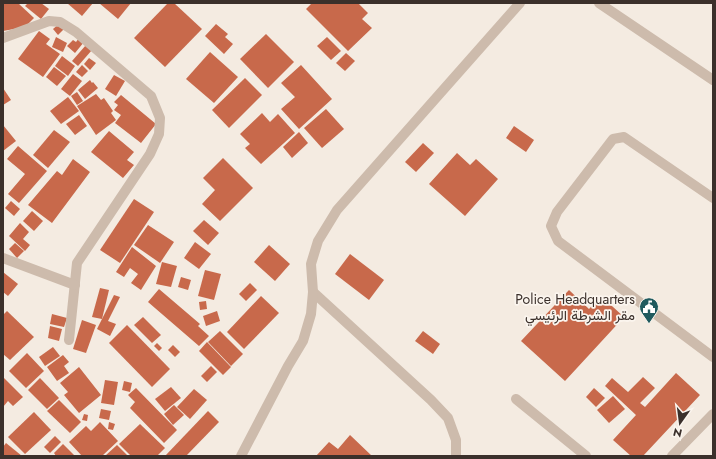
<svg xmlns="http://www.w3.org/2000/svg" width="716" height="459" font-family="Jost,Vazirmatn,sans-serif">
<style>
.building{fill:#c8694b}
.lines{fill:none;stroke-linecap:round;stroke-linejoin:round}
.minor{stroke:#cdbbac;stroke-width:10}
.labels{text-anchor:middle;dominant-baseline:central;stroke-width:3.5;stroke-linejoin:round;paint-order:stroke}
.poi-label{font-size:14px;fill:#3b302b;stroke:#fbf5ee;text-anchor:end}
</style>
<rect width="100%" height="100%" fill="#f4ebe1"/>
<g class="building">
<polygon points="3,3 18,3 34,18 25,27 3,31"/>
<polygon points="28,3 41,3 49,9 41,19 25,6"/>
<polygon points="67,3 93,3 82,16"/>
<polygon points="99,3 131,3 118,19"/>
<polygon points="168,3 174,3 202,29 165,67 134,38"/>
<polygon points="312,3 358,3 368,13 362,19 372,28 348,51 306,9"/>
<polygon points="60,23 65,28 58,35 53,29"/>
<polygon points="216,24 228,34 225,37 233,44 224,54 205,36"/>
<polygon points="39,31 50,39 46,44 60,54 43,77 18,59"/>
<polygon points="266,34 294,62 268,88 240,59"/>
<polygon points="56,37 67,43 63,52 52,47"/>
<polygon points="327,37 341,51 331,60 317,46"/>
<polygon points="79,38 84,42 75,53 67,46 73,40 76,42"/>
<polygon points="86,45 92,50 78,66 72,61"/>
<polygon points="210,52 238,77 214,103 186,79"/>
<polygon points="346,53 355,61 345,71 336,63"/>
<polygon points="62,56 75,66 68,76 55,66"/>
<polygon points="89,58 96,63 90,70 84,64"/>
<polygon points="82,65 88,71 82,77 76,72"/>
<polygon points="301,65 332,99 299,129 281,109 295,97 281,83"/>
<polygon points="54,67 66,76 57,86 46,77"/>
<polygon points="73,74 82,81 70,96 61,89"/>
<polygon points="114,75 125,81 116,96 105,89"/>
<polygon points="245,78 262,95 229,128 212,110"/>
<polygon points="90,80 92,83 93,82 98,88 85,99 78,90"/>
<polygon points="3,88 11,100 3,105"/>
<polygon points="77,92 83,101 77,105 71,96"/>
<polygon points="96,94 101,100 104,98 113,111 111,113 116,120 96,135 77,106"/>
<polygon points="121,95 156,124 141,143 115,123 121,115 114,110 118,105 114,102"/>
<polygon points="68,97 79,111 61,124 50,111"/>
<polygon points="326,109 344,129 322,148 304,128"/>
<polygon points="262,113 270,122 278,114 295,133 261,164 245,148 250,144 240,134"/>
<polygon points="79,115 87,126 75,135 66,124"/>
<polygon points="3,125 16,141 3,151"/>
<polygon points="514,126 534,140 526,152 506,138"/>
<polygon points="54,130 70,142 48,168 33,155"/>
<polygon points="109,131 134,152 127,160 134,165 123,178 91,152"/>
<polygon points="299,132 308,143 292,158 283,147"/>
<polygon points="423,143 434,153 416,172 405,162"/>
<polygon points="18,146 47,171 19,203 8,194 25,174 7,159"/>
<polygon points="457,153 470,165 476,159 498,179 465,216 429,184"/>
<polygon points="223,158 253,188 220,221 202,204 215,190 203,178"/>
<polygon points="73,159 90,172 52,223 28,205 57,171 62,175"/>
<polygon points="134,199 154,212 120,263 100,250"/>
<polygon points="11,201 20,209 14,216 5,208"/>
<polygon points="32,211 43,221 34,231 23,221"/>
<polygon points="204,220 219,233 208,245 193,231"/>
<polygon points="20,223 29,232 23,239 30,245 25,251 9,236"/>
<polygon points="148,225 174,242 160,263 134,245"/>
<polygon points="195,242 211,254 199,269 184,258"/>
<polygon points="15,243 24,251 17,258 9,249"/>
<polygon points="269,245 290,264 275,281 254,262"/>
<polygon points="132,247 156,266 141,290 131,283 138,274 130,268 124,277 116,272"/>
<polygon points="350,254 384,280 369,300 335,274"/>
<polygon points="162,262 177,266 171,287 156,284"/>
<polygon points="205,270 221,274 214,300 198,296"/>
<polygon points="3,272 18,284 8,296 3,292"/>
<polygon points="181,277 191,280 188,290 178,287"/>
<polygon points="250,283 257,290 246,301 239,294"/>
<polygon points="100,288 109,290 102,319 92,317"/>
<polygon points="159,289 200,324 198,326 209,336 199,346 148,302"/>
<polygon points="569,290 589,309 601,296 624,317 565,381 521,341"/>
<polygon points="114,295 120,297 108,321 116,324 110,336 97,329"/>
<polygon points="261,296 279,313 244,349 227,332"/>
<polygon points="206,301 207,309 200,310 199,302"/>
<polygon points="7,311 34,337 10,360 3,354 3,315"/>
<polygon points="217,311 220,321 206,326 203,316"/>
<polygon points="52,314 67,318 64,327 50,324"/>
<polygon points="143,317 161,335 152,343 134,325"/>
<polygon points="82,320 96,325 86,353 73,349"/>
<polygon points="127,325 170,369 152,387 109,343"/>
<polygon points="50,326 62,329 59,341 48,338"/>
<polygon points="220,331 243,354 231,366 208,342"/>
<polygon points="423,331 440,344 433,354 415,341"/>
<polygon points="207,342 231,367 223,375 199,351"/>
<polygon points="157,343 162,348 159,351 154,346"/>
<polygon points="173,345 180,352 175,357 168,350"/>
<polygon points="53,347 60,356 45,366 39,357"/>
<polygon points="27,353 44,371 26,388 9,371"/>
<polygon points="63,355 69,362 64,366 69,373 57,381 47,367"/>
<polygon points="211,366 217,372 207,382 201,376"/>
<polygon points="79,367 101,395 79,413 64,395 68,392 60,383"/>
<polygon points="676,373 700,395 643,456 631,456 613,440 636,415 605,386 612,378 628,392 643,377 655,388 640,403 645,407"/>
<polygon points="3,377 23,397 13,406 8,401 3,407"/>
<polygon points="40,378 59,398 47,409 28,390"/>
<polygon points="105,380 118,382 114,405 101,403"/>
<polygon points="124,381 132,383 130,392 122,390"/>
<polygon points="171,387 181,398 165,411 155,399"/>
<polygon points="136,388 177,430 164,443 130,408 135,402 128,395"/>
<polygon points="594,388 605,398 596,407 586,397"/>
<polygon points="194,389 207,400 190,419 177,407"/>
<polygon points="613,396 625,409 609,423 597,410"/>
<polygon points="59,400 81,422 70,433 47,411"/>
<polygon points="174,405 184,415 173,425 164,414"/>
<polygon points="101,409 111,411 109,420 99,418"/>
<polygon points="208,411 219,422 186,456 165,456"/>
<polygon points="34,412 51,430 25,454 8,437"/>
<polygon points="84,414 88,415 87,421 82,420"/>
<polygon points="100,422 118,441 102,456 82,456 69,442 86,426 91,431"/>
<polygon points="109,422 115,424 113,430 108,429"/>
<polygon points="140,424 165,448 157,456 131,456 119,444"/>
<polygon points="350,435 372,456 316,456 329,442 338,449"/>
<polygon points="55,436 61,442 50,453 44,447"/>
<polygon points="6,443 22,456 3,456 3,447"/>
<polygon points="63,444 75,456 56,456 54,453"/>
<polygon points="117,445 128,456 105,456"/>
</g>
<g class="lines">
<g class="minor">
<polyline points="599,3 713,80"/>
<polyline points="3,38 49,21 60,22 76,32 151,96 160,118 159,134 150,154 77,263 69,340"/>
<polyline points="713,198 624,137 613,139 557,212 551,226 558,241 713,357"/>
<polyline points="3,258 75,285"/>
<polyline points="313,292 431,400 448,418 456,440 456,456"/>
<polyline points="516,399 586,456"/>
<polyline points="241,456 288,366 303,341 311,314 313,292 311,264 318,241 337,210 520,3"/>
<polyline points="672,456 713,414"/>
</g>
</g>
<defs>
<g id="civic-pin" transform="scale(1)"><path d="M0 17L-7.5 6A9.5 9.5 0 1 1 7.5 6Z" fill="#1f5a5e" stroke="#fbf5ee"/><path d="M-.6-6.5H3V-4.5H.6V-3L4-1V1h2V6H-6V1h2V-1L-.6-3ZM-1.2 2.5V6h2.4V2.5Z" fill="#fff"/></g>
</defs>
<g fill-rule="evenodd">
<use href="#civic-pin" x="649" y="307"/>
</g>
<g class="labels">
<g class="poi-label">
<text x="635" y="299">Police Headquarters<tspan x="635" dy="16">مقر الشرطة الرئيسي</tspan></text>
</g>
</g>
<rect width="716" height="459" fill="none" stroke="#3b302b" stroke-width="8"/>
<g transform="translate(680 423) rotate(194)" stroke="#fbf5ee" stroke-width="3" paint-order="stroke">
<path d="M0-3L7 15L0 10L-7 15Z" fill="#3b302b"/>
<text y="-6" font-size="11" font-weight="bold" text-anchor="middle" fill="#3b302b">N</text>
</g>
</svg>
